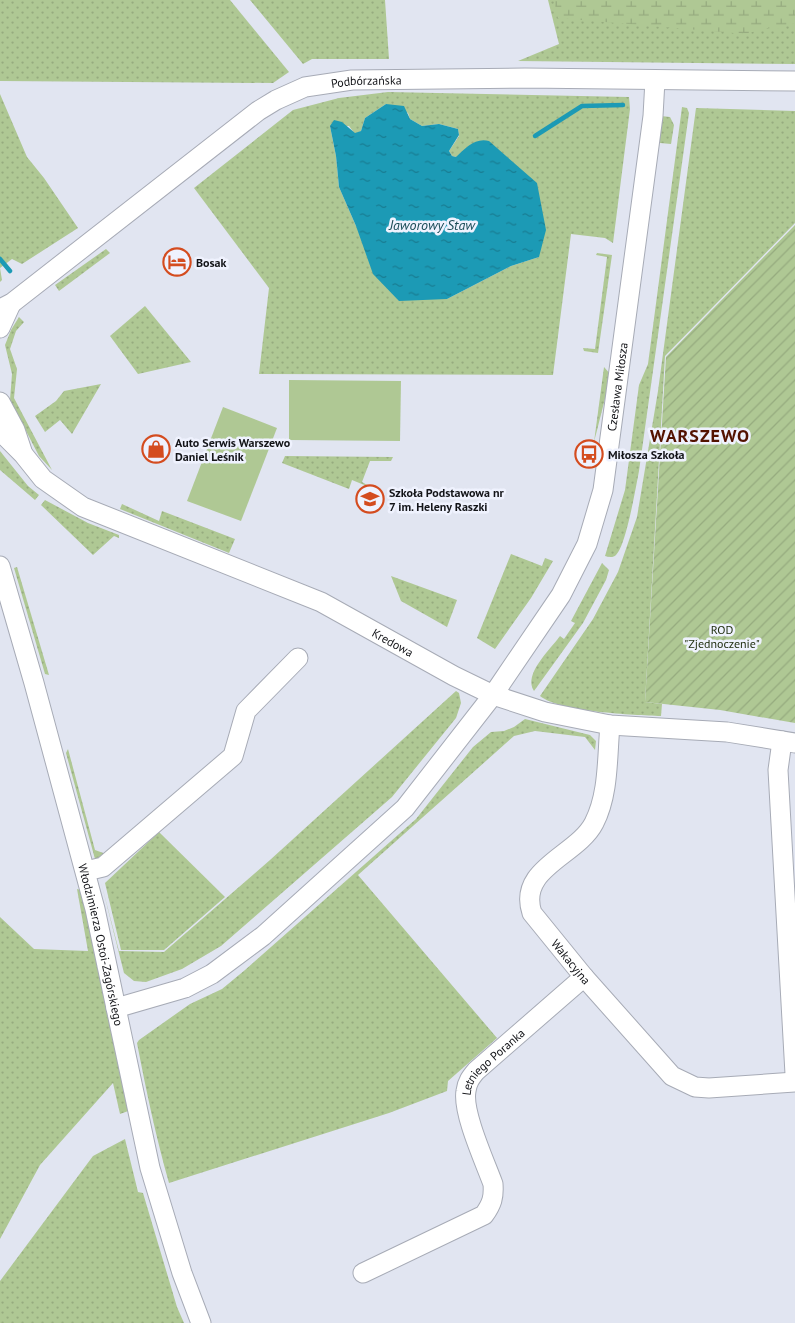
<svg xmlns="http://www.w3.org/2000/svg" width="795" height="1323" font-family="'PT Sans',sans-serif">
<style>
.grass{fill:url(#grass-dots);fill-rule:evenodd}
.wetland{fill:url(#wetland-marsh)}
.garden{fill:url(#garden-furrows)}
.pitch{fill:#afc894}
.water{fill:url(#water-ripples)}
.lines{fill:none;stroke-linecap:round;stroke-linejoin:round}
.stream{stroke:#1c9ab5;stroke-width:4.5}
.minor-casing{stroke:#a7abb6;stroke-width:21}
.minor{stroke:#fff;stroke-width:19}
.labels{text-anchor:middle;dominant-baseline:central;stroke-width:5;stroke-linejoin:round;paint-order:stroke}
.street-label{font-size:12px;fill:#131418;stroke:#eff2fe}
.poi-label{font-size:12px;font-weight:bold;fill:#131418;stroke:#eff2fe;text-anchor:start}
.park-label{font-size:12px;fill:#223011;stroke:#eff2fe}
.water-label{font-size:14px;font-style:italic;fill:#1b4c57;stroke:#eff2fe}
.district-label{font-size:18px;font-weight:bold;letter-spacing:1px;fill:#531200;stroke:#eff2fe}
</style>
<defs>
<pattern id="grass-dots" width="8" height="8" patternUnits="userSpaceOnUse" patternTransform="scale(1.25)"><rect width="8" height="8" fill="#afc894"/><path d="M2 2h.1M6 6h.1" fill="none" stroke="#96ab7f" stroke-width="1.8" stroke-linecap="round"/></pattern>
<pattern id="wetland-marsh" width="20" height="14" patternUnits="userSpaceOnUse" patternTransform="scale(1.25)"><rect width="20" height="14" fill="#afc894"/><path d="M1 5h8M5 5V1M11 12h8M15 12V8" fill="none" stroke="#96ab7f"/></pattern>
<pattern id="garden-furrows" width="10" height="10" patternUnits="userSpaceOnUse" patternTransform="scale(1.25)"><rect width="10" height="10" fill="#afc894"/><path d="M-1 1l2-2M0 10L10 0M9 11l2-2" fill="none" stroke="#96ab7f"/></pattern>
<pattern id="water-ripples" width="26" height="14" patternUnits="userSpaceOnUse" patternTransform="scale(1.25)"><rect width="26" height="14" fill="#1c9ab5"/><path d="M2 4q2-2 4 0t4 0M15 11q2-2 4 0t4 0" fill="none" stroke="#187c92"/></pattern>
</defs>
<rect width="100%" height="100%" fill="#e1e5f1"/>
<g class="grass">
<polygon points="0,0 230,0 289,72 273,83 0,81"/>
<polygon points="250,0 385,0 389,59 312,59 303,64"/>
<polygon points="548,0 795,0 795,64 518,61 559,44"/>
<path d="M388,92l241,5 1,12 -17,134 -8,-5 -34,-4 -18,141 -294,-1 10,-86 -75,-100 99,-78 46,-12zM386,104l22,9 2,6 12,7 17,-2 19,5 1,7 -10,15 3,5 4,1 83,100 -28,9 -64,33 -91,-73 -17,-39 -3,-31 -6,-30h19l6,8 6,-3 4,-13z"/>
<polygon points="0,94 27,157 44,178 78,228 22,264 12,259 0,268 2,280 0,282"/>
<path d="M682,107l5,1 2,5 -50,358c-3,15 -13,75 -23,84 -3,3 -7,2 -11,1l20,-66 14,-105 9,-21z"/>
<path d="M696,108l99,3v112l-130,133 -20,346 17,2 -1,12c-27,-1 -101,-4 -121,-20l53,-77 25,-47 19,-55 21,-126z"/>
<polygon points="661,116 670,117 674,125 671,144 660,143 658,140"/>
<polygon points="106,249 110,253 59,291 55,285"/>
<polygon points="597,253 612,255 598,353 584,351 583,348 595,349 607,257 596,255"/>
<polygon points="145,306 191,362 138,374 110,336"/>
<polygon points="19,317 24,322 16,331 10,349 17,369 14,398 52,470 39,456 10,400 12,374 5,345 11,330"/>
<polygon points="604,367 611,375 594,442"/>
<polygon points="101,384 72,434 60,420 45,432 35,416 56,401 64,391"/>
<polygon points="0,451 28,486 39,495 35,500 0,470"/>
<polygon points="285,456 393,457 391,461 370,461 362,482 374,489 352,480 349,489 282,463"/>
<polygon points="45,500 88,523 119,535 119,538 114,536 93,555 41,505"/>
<polygon points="122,504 159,521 162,511 235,539 229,553 120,509"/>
<polygon points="511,554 542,566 545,558 553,561 531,598 495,649 477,638"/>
<path d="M602,563l7,7 -3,10 -23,43 -49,68c-11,-17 16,-41 26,-55l4,3 11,-16 -4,-2z"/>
<polygon points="17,567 49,675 45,674 14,568"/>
<polygon points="391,576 457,600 447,627 401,601"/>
<polygon points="456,691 459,693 461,703 456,718 392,797 221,946 182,969 146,982 134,981 124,973 101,882 119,951 164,952 270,860"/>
<path d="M525,719l65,16 6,6 -1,9 -10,-13 -50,-6 -21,5 -156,139 139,163 -49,43 -1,10 -58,22 -220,70c-13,-46 -23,-93 -32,-140l2,-3 51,-36 32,-15 23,-19 171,-151 57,-72 18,-15 13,-1 10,-4z"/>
<polygon points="68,749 95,850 106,854 95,859 66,753"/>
<polygon points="159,832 225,897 164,950 121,950 105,883"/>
<polygon points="77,889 84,891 131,1110 120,1114 113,1083 40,1165 0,1239 0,917 34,949 88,951"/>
<polygon points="125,1139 138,1192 143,1193 177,1307 184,1323 0,1323 0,1281 93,1156"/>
</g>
<polygon class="wetland" points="554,0 795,0 795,23 778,29 765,28 746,34 558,18"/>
<polygon class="garden" points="795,225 795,723 720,710 645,702 666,357"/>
<g class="pitch">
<polygon points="289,380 401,381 400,441 289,440"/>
<polygon points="223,407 277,428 241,521 187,501"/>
</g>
<path class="water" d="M386,104l18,2 6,13 12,7 17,-2 19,5 1,6 -10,16 3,5 4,1c9,-9 20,-20 33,-16l48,42 9,47 -7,27 -28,9 -64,33 -48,2 -26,-27 -17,-48 -17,-39 -3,-31 -6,-30 4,-6 8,2 13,11 6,-2 4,-13z"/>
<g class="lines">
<g class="stream">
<polyline points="535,136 582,106 623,105"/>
<polyline points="0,259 10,271"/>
</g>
<g class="minor-casing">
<g id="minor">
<path id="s1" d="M0,309l12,-6 246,-192 18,-11 29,-13 47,-7 173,-2 270,3"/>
<polyline points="0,328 11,304"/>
<polyline points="0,402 15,430 22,451"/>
<path id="s2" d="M0,431l23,23 20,25 40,28 238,95 133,74 39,19 52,17 65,13 117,7 68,11"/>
<path id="s3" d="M0,566l34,117 61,226 55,259 32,105 19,50"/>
<path id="s4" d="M610,725c-3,32 -1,69 -16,98 -17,33 -77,45 -62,90l52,64 88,99 23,11 14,1 86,-6"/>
<polyline points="782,741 778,770 795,1074"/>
<polyline points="86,871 103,867 233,756 246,711 298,658"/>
<path id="s5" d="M116,1008l69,-20 27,-14 51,-38 142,-128 88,-113 68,-100 26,-51 16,-54 50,-374 2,-36"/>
<path id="s6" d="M363,1273l121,-58c8,-11 10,-18 9,-31 -8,-22 -31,-72 -27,-93 1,-9 5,-14 10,-20l108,-94"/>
</g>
</g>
<use href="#minor" class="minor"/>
</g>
<defs>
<g id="hotel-ring" transform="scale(1.4375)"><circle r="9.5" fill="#eff2fe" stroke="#d44c1f" stroke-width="1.5"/><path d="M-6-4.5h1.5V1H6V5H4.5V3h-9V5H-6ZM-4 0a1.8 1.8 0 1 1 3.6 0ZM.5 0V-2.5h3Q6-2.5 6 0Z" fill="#d44c1f"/></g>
<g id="shop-ring" transform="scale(1.4375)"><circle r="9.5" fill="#eff2fe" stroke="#d44c1f" stroke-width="1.5"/><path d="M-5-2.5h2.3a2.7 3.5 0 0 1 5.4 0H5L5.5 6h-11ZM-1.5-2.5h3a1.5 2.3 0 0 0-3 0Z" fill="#d44c1f"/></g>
<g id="bus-ring" transform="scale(1.4375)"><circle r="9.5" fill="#eff2fe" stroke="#d44c1f" stroke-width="1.5"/><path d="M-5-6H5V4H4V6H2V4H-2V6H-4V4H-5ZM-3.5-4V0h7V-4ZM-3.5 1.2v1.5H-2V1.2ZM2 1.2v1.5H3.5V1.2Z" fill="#d44c1f"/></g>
<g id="school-ring" transform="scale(1.4375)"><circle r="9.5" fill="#eff2fe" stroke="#d44c1f" stroke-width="1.5"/><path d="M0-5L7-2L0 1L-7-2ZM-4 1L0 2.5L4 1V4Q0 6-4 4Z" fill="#d44c1f"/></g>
</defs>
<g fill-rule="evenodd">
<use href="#hotel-ring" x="177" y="262"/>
<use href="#shop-ring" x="156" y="449"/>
<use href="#bus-ring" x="589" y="454"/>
<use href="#school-ring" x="370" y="499"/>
</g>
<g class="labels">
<g class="street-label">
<text stroke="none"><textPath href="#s1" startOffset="440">Podbórzańska</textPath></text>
<text stroke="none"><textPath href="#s5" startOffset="839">Czesława Miłosza</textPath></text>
<text stroke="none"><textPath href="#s2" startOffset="452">Kredowa</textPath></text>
<text stroke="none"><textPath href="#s3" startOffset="392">Włodzimierza Ostoi-Zagórskiego</textPath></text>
<text stroke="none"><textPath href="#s4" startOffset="279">Wakacyjna</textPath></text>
<text stroke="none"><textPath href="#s6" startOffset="305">Letniego Poranka</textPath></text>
</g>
<g class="poi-label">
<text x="196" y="262">Bosak</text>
<text x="175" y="442">Auto Serwis Warszewo<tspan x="175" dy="14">Daniel Leśnik</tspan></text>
<text x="608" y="454">Miłosza Szkoła</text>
<text x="389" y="492">Szkoła Podstawowa nr<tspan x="389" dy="14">7 im. Heleny Raszki</tspan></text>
</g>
<g class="park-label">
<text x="722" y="629">ROD<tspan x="722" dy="14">"Zjednoczenie"</tspan></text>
</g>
<g class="water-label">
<text x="432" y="225">Jaworowy Staw</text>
</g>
<g class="district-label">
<text x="700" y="435">WARSZEWO</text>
</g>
</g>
</svg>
